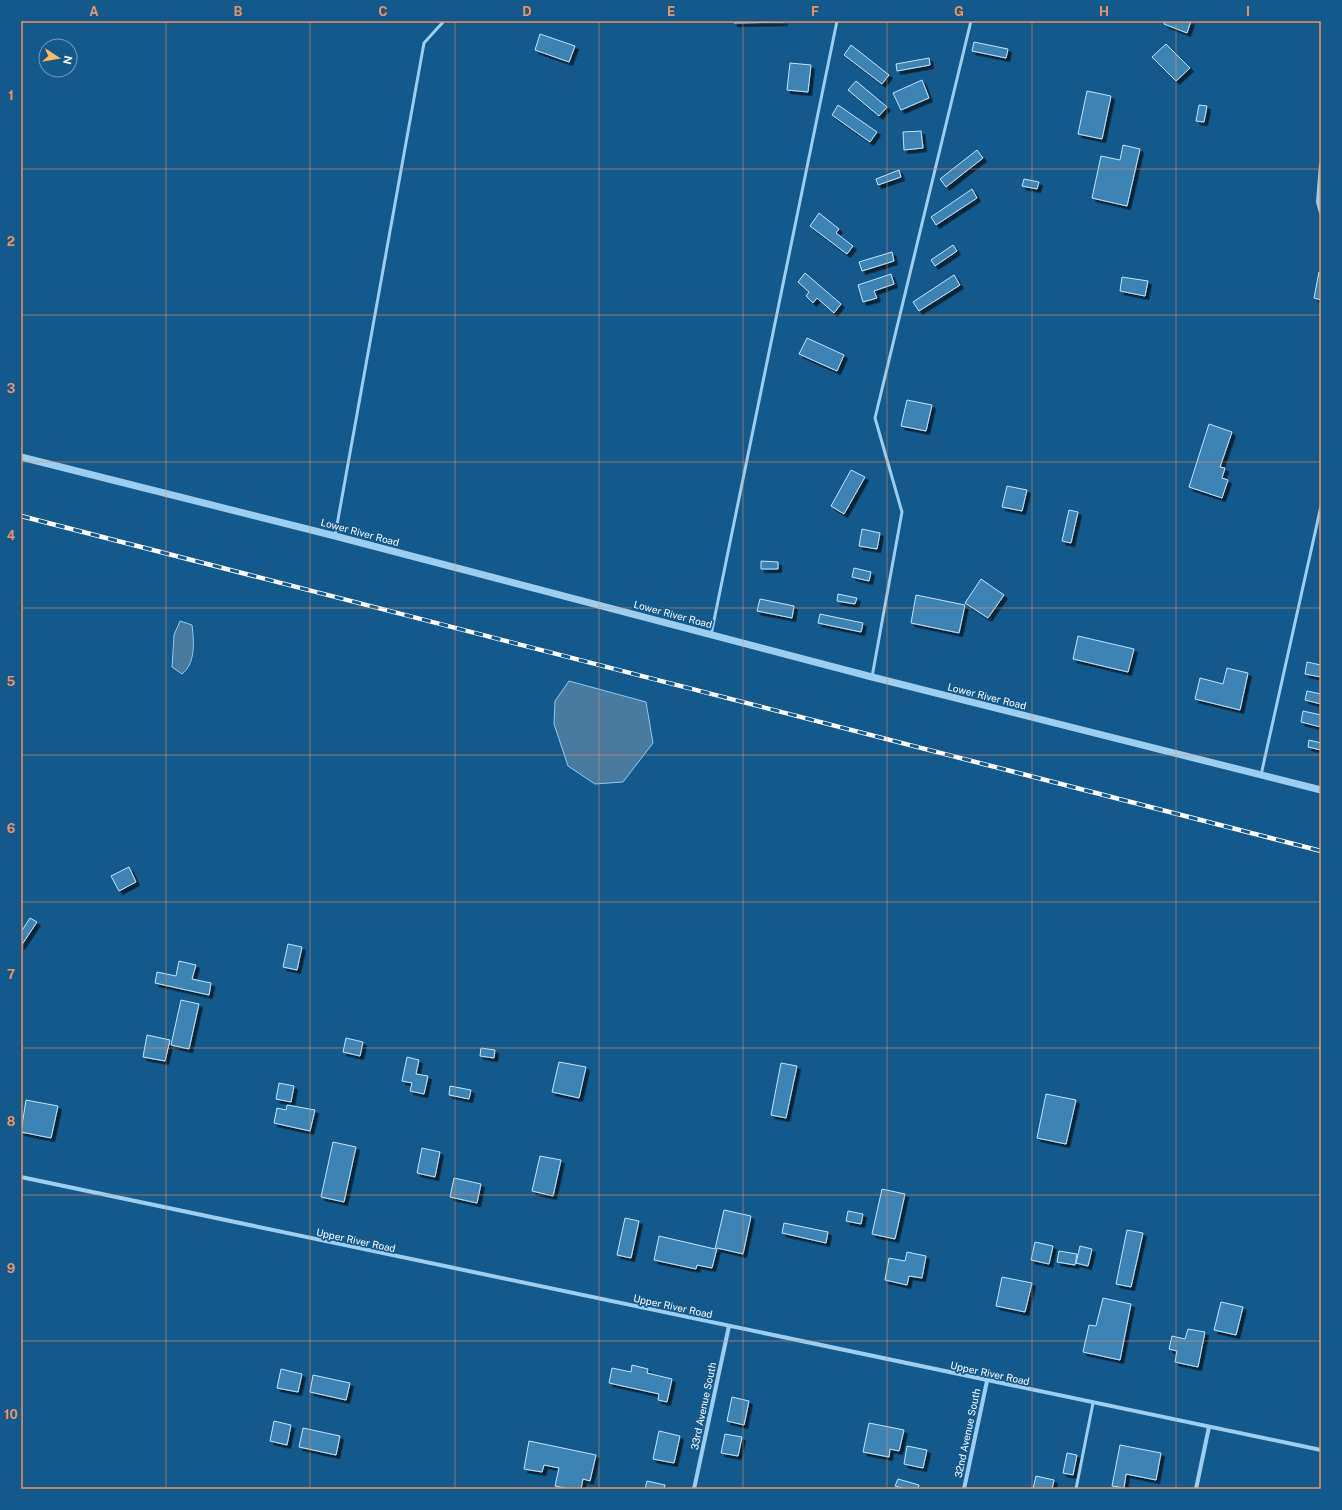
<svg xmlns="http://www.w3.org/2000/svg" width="1342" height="1510" font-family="'Public Sans',sans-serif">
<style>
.water{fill:#497a9f;stroke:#8fcbf3}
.building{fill:#3d83b4;stroke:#c3e5fb;filter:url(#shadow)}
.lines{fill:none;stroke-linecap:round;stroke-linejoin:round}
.service{stroke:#9dcef0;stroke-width:3}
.minor{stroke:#9dcef0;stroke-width:4}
.tertiary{stroke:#9dcef0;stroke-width:7}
.rail-casing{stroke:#fff;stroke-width:4.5}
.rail{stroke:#14598b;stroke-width:3;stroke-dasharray:9;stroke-linecap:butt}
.grid{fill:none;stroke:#f09361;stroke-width:1;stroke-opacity:0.55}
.labels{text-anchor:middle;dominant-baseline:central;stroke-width:3.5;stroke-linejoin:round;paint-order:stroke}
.street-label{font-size:10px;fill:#fff;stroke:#14598b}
.neatline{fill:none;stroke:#f09361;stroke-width:1.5}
.grid-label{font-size:13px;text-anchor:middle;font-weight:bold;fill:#f09361}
</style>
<defs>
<filter id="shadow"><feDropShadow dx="3.5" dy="3.5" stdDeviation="0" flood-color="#0009"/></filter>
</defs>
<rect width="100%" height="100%" fill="#14598b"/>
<g class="water">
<path d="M180,621l12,4c2,16 4,38 -10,49l-10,-7 2,-32z"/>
<polygon points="569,681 646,702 653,743 623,782 595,784 568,766 554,724 555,701"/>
</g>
<g class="building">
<polygon points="734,21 784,21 784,22 734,23"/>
<polygon points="1165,21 1191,21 1187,33 1164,24"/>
<polygon points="540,34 575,46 569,62 535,50"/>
<polygon points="974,42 1008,49 1006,58 972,51"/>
<polygon points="1166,44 1190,68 1176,81 1152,57"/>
<polygon points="851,45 889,75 882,84 844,55"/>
<polygon points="929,58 930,65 897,71 896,64"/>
<polygon points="790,63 811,65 808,92 787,90"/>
<polygon points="922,80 929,98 901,110 893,93"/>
<polygon points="856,81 887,107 879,116 848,90"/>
<polygon points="1087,91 1111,96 1102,139 1078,134"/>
<polygon points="838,105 877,132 870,142 832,115"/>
<polygon points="1199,105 1207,106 1204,122 1196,121"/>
<polygon points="921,131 923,148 904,150 903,132"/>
<polygon points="1123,145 1140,149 1127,206 1092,198 1101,156 1120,160"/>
<polygon points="977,150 983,158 946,187 940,179"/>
<polygon points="899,170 901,177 878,185 876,179"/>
<polygon points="1024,179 1039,182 1037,189 1022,186"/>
<polygon points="972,189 977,198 936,225 931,217"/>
<polygon points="819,213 839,229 836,233 853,246 847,254 810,226"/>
<polygon points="953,245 957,251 935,266 931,260"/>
<polygon points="892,252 894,261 862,271 859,262"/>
<polygon points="1319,272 1321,273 1321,300 1314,298"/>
<polygon points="805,273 841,304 834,313 817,298 813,303 806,296 809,292 798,282"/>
<polygon points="891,274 894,284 874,291 877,298 863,302 858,285"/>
<polygon points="954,275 960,285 919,311 913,302"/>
<polygon points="1122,277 1148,281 1145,296 1120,291"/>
<polygon points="807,338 844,355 837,371 799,354"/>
<polygon points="907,400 932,405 926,431 901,426"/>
<polygon points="1209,424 1232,432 1220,467 1225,468 1222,478 1228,480 1222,498 1189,487"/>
<polygon points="851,470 865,477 844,514 831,506"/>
<polygon points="1007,486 1027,490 1022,511 1002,507"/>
<polygon points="1069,510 1078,512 1071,543 1062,541"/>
<polygon points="862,529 880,533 877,549 859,546"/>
<polygon points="761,561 778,562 778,569 761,569"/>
<polygon points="854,568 871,572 869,581 852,577"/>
<polygon points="981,579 1004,595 988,618 965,603"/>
<polygon points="838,594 857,598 855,604 837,601"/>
<polygon points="916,595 965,605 959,633 911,623"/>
<polygon points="760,599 794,606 792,618 757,611"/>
<polygon points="820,614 863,623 861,632 818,623"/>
<polygon points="1078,636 1134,649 1128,672 1073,659"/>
<polygon points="1307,662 1321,665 1321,677 1305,674"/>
<polygon points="1227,668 1248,673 1240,710 1195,699 1200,678 1223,684"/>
<polygon points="1307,691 1321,694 1321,704 1305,700"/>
<polygon points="1303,711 1321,715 1321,727 1301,722"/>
<polygon points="1309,740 1321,743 1321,750 1308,747"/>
<polygon points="129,867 136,882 119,891 111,876"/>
<polygon points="30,918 37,922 21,946 21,932"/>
<polygon points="288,944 302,947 297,970 283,967"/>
<polygon points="179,961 196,965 192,979 211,983 209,995 155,983 157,972 176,976"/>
<polygon points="181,1000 199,1004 189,1049 171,1045"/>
<polygon points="147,1035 170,1040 165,1061 143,1057"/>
<polygon points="346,1038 363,1042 360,1056 343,1052"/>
<polygon points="481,1048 495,1050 494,1058 480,1056"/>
<polygon points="407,1057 419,1060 416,1074 428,1076 424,1094 410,1091 412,1083 402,1081"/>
<polygon points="559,1062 586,1067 579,1098 552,1092"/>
<polygon points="781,1063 797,1066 786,1118 771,1115"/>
<polygon points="279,1083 294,1086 291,1102 276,1099"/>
<polygon points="450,1086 471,1090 469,1099 449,1095"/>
<polygon points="1046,1094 1076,1100 1066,1144 1037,1138"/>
<polygon points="26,1100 58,1106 51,1138 21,1132"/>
<polygon points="287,1105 315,1110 310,1131 274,1123 277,1108 286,1110"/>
<polygon points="333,1142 356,1147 344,1202 321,1197"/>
<polygon points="422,1148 440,1152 435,1177 417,1173"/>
<polygon points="540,1156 561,1160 553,1196 532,1191"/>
<polygon points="454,1178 481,1184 477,1203 450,1197"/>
<polygon points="882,1189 905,1194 895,1239 872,1234"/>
<polygon points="724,1210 751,1216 743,1254 717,1248 712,1268 697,1265 696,1269 654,1260 659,1236 715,1249"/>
<polygon points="848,1211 863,1214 861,1224 846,1221"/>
<polygon points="625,1218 639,1221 631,1258 617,1255"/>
<polygon points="784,1223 828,1232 826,1243 782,1233"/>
<polygon points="1127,1230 1143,1233 1131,1287 1116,1284"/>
<polygon points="1035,1242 1053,1246 1049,1264 1031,1260"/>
<polygon points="1080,1246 1092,1249 1088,1266 1076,1263"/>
<polygon points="1059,1251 1077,1254 1075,1265 1057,1262"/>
<polygon points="907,1252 926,1256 922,1278 909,1276 907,1285 885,1280 889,1258 905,1261"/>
<polygon points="1002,1277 1032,1283 1025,1312 996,1306"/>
<polygon points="1103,1298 1131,1304 1120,1360 1083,1352 1089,1325 1096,1326"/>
<polygon points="1221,1302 1243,1307 1236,1335 1214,1330"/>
<polygon points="1188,1329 1205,1332 1198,1367 1175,1362 1177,1351 1169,1349 1172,1336 1185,1339"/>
<polygon points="632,1365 648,1369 647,1373 672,1379 667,1402 658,1400 659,1394 609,1383 612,1368 631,1372"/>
<polygon points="281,1369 302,1374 298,1392 277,1388"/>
<polygon points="313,1375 350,1383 346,1400 310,1392"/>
<polygon points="732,1397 749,1401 744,1425 727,1421"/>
<polygon points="274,1421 291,1425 287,1445 270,1441"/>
<polygon points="869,1423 904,1430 899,1451 890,1449 889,1457 863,1452"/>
<polygon points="303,1428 340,1436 336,1455 299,1447"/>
<polygon points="659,1431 680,1436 674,1463 653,1459"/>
<polygon points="725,1434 742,1437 738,1456 721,1453"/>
<polygon points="529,1441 596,1455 590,1481 583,1479 581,1489 569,1489 555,1486 559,1468 544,1465 542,1472 524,1469"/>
<polygon points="1120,1445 1161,1453 1156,1480 1126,1474 1124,1488 1112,1486"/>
<polygon points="907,1446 927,1450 923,1468 904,1464"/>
<polygon points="1067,1453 1077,1455 1073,1475 1063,1473"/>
<polygon points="1036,1476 1054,1480 1052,1489 1033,1489"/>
<polygon points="898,1479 919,1485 918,1489 905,1489 895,1486"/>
<polygon points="647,1481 665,1485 664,1489 645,1489"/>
</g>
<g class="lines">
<g class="service">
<polyline points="335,536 424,43 444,21"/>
<polyline points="711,635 837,21"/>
<polyline points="872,677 902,512 875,418 971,21"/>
<polyline points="1261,775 1321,506"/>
<polyline points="1076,1489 1093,1403"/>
</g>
<g class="minor">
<polyline points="1321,164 1318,202 1321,213"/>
<polyline points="21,1177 1321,1450"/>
<polyline points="694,1489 729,1326"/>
<polyline points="964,1489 987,1381"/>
<polyline points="1196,1489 1209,1427"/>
</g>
<polyline class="tertiary" points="21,457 335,536 872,677 1321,790"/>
<g class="rail-casing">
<polyline id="rail" points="21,516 1321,851"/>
</g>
<use href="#rail" class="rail"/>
</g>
<path class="grid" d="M166,21v1468M310,21v1468M455,21v1468M599,21v1468M743,21v1468M887,21v1468M1032,21v1468M1176,21v1468M21,169h1300M21,315h1300M21,462h1300M21,608h1300M21,755h1300M21,902h1300M21,1048h1300M21,1195h1300M21,1341h1300"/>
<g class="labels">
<g class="street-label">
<text transform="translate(360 532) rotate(15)">Lower River Road</text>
<text transform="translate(673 614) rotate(15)">Lower River Road</text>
<text transform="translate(987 696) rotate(14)">Lower River Road</text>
<text transform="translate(356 1240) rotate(12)">Upper River Road</text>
<text transform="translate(673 1306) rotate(12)">Upper River Road</text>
<text transform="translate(990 1373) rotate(12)">Upper River Road</text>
<text transform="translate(703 1406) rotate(-78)">33rd Avenue South</text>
<text transform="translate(967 1433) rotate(-78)">32nd Avenue South</text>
</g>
</g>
<rect width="1342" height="1510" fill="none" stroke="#14598b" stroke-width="44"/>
<g transform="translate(58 58) rotate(102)"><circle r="19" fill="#14598b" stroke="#729bb9"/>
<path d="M0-3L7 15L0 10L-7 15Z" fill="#ffb95c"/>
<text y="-6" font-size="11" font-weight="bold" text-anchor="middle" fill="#ffffff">N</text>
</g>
<rect x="22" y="22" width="1298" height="1466" class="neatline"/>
<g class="grid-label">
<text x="94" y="16">A</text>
<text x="238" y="16">B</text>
<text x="383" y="16">C</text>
<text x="527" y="16">D</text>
<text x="671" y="16">E</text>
<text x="815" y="16">F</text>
<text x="959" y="16">G</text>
<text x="1104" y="16">H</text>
<text x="1248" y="16">I</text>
<text x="11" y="100">1</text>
<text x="11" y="246">2</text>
<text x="11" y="393">3</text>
<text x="11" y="540">4</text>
<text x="11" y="686">5</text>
<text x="11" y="833">6</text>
<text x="11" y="979">7</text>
<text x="11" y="1126">8</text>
<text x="11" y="1273">9</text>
<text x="11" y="1419">10</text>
</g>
</svg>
